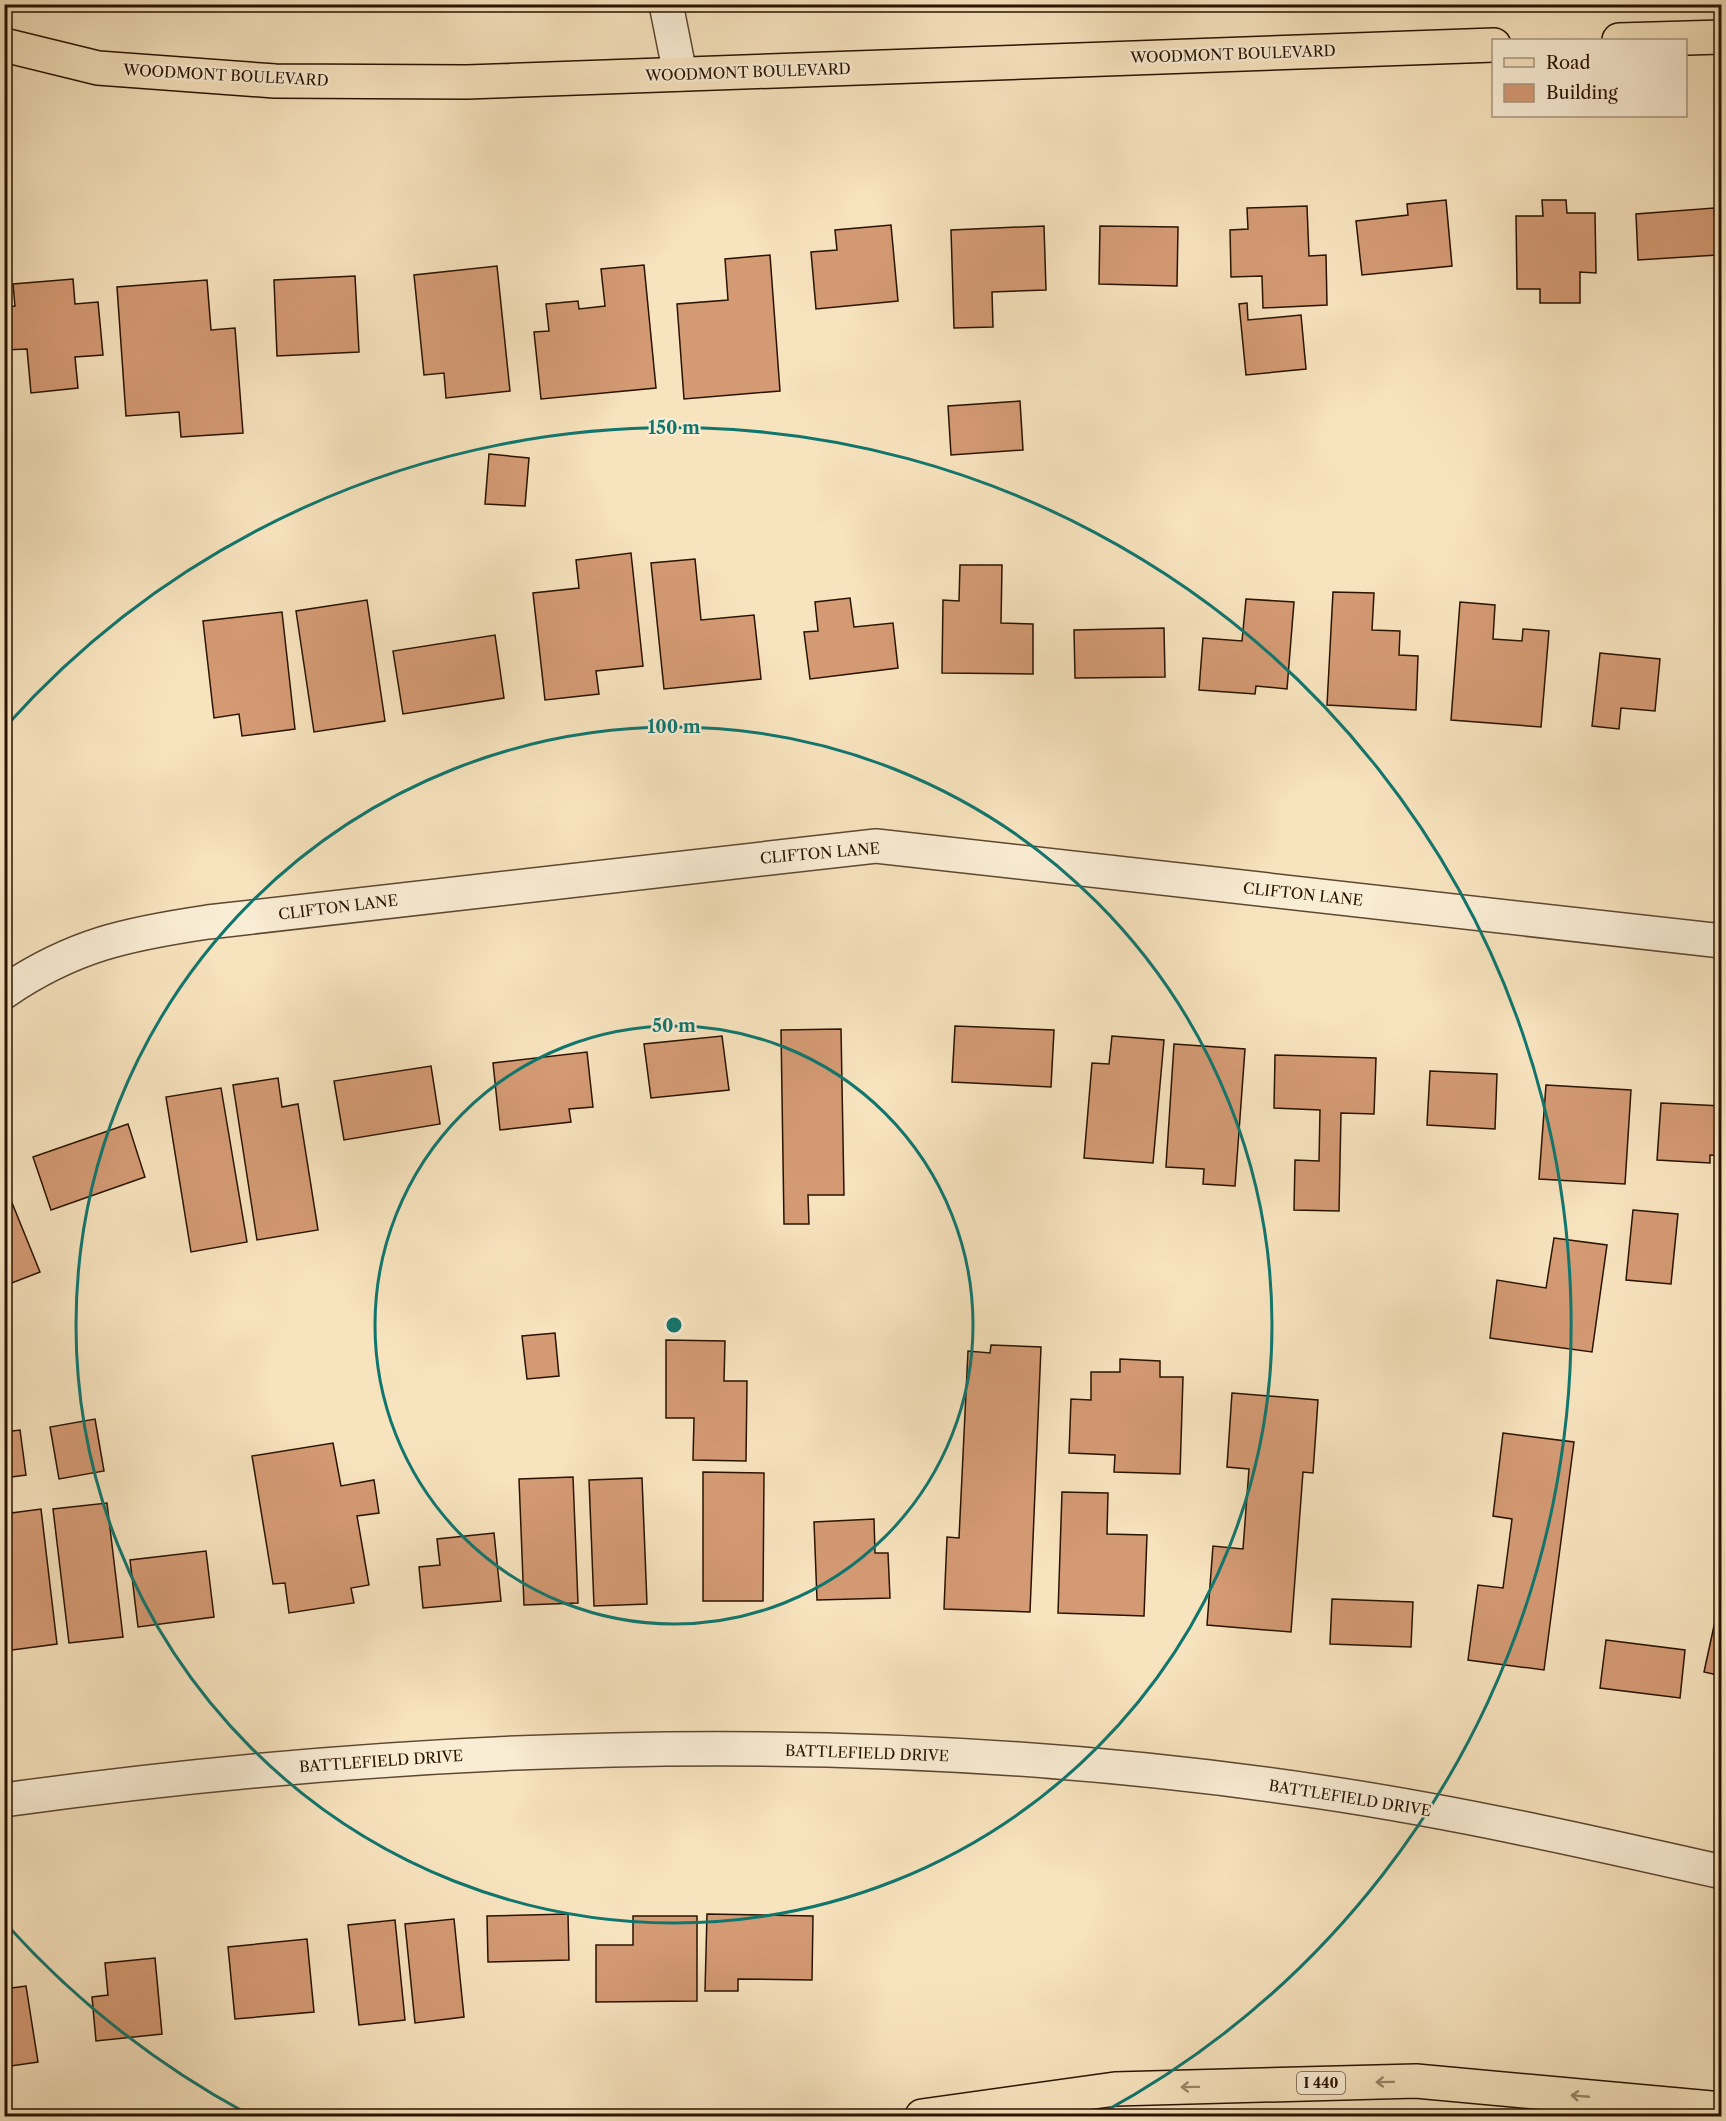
<svg xmlns="http://www.w3.org/2000/svg" width="1726" height="2121" font-family="'Libre Caslon Text',serif">
<style>
.building{fill:#d49a74;stroke:#291300;stroke-width:1.5}
.lines{fill:none;stroke-linecap:round;stroke-linejoin:round}
.minor-casing{stroke:#5c4730;stroke-width:36}
.major-casing{stroke:#291300;stroke-width:36}
.highway-casing{stroke:#291300;stroke-width:36}
.minor{stroke:#faedd5;stroke-width:33}
.major{stroke:#f7e3be;stroke-width:33}
.highway{stroke:#f7e3be;stroke-width:33}
.oneway{stroke:#9a8568}
.ring{fill:none;stroke:#0f766e;stroke-width:3}
.labels{text-anchor:middle;dominant-baseline:central;stroke-width:4.5;stroke-linejoin:round;paint-order:stroke}
.shield{fill:#faedd5;stroke:#685440;stroke-width:1.5}
.shield-label{font-size:14px;font-weight:bold;fill:#291300}
.street-label{font-size:15px;fill:#291300;stroke:#faedd5}
.centre{fill:#0f766e;stroke:#faedd5;stroke-width:3}
.ring-label{font-size:18px;text-anchor:middle;font-weight:bold;fill:#0f766e;stroke:#faedd5;stroke-width:4.5;stroke-linejoin:round;paint-order:stroke}
</style>
<rect width="100%" height="100%" fill="#f7e3be"/>
<filter id="stains"><feTurbulence type="fractalNoise" baseFrequency=".00333" numOctaves="4"/><feColorMatrix values="0 0 0 0 .2 0 0 0 0 .09 0 0 0 0 .02 0 0 0 .5 -.17"/></filter>
<radialGradient id="worn" r=".72"><stop offset=".6" stop-color="#630" stop-opacity="0"/><stop offset="1" stop-color="#630" stop-opacity=".3"/></radialGradient>
<g class="building">
<polygon points="1446,200 1452,266 1362,275 1356,221 1408,215 1407,204"/>
<polygon points="1542,200 1566,200 1567,213 1595,213 1596,273 1580,272 1580,303 1540,303 1540,289 1517,289 1516,216 1543,216"/>
<polygon points="1307,206 1309,256 1326,255 1327,305 1263,308 1262,276 1231,277 1230,230 1248,229 1247,208"/>
<polygon points="1714,208 1717,255 1638,260 1636,214"/>
<polygon points="891,225 898,301 816,309 811,252 837,250 835,230"/>
<polygon points="1044,226 1046,290 992,292 993,327 954,328 951,230"/>
<polygon points="1100,226 1178,227 1177,286 1099,284"/>
<polygon points="770,255 780,391 684,399 677,304 728,300 725,259"/>
<polygon points="644,265 656,388 541,399 534,332 549,331 546,304 578,301 579,309 605,306 601,269"/>
<polygon points="497,266 510,391 446,398 444,373 424,375 414,275"/>
<polygon points="355,276 359,352 277,356 274,280"/>
<polygon points="73,279 75,304 98,302 103,355 75,357 78,388 31,393 27,349 4,350 4,307 15,306 13,284"/>
<polygon points="207,280 211,330 235,328 243,433 181,437 179,412 126,416 117,287"/>
<polygon points="1247,303 1248,320 1301,315 1306,369 1246,375 1239,304"/>
<polygon points="1020,401 1023,450 951,455 948,406"/>
<polygon points="489,454 529,458 525,506 485,504"/>
<polygon points="631,553 643,666 596,671 599,694 545,700 533,593 579,588 576,560"/>
<polygon points="695,559 701,620 754,615 761,679 664,689 651,563"/>
<polygon points="960,565 1002,565 1001,623 1033,624 1033,674 942,673 943,600 959,601"/>
<polygon points="1722,581 1722,617 1718,616"/>
<polygon points="1333,592 1374,593 1372,630 1400,631 1399,655 1418,656 1416,710 1327,705"/>
<polygon points="850,598 854,627 893,623 898,668 810,679 804,632 818,631 815,602"/>
<polygon points="1246,599 1294,602 1287,689 1256,686 1255,694 1199,690 1203,638 1242,641"/>
<polygon points="367,600 385,721 314,732 296,611"/>
<polygon points="1460,602 1495,605 1493,639 1522,641 1523,629 1549,631 1541,727 1451,720"/>
<polygon points="282,612 295,729 242,736 239,714 214,718 203,621"/>
<polygon points="1164,628 1165,677 1075,678 1074,630"/>
<polygon points="495,635 504,698 403,714 393,651"/>
<polygon points="1600,653 1660,659 1655,711 1621,708 1619,729 1592,726"/>
<polygon points="1722,679 1722,744 1718,743"/>
<polygon points="955,1026 1054,1030 1051,1087 952,1082"/>
<polygon points="841,1029 844,1195 808,1195 809,1224 784,1224 781,1030"/>
<polygon points="722,1036 729,1090 651,1098 644,1044"/>
<polygon points="1112,1036 1164,1040 1153,1163 1084,1158 1092,1063 1109,1064"/>
<polygon points="1174,1044 1245,1049 1235,1186 1203,1184 1204,1169 1166,1167"/>
<polygon points="587,1052 593,1107 569,1109 571,1122 500,1130 493,1063"/>
<polygon points="1275,1055 1376,1058 1374,1114 1341,1113 1339,1211 1294,1210 1295,1160 1319,1161 1320,1110 1274,1108"/>
<polygon points="431,1066 440,1124 344,1140 334,1081"/>
<polygon points="1430,1071 1497,1074 1495,1129 1427,1125"/>
<polygon points="278,1078 282,1107 298,1104 318,1230 257,1240 233,1085"/>
<polygon points="1546,1085 1631,1090 1625,1184 1539,1179"/>
<polygon points="221,1088 247,1242 191,1252 166,1097"/>
<polygon points="1661,1103 1722,1106 1722,1156 1710,1155 1710,1163 1657,1160"/>
<polygon points="128,1124 145,1177 51,1210 33,1157"/>
<polygon points="4,1183 40,1272 4,1286"/>
<polygon points="1633,1210 1678,1214 1671,1284 1626,1280"/>
<polygon points="1554,1238 1607,1245 1592,1352 1490,1338 1497,1280 1546,1288"/>
<polygon points="555,1333 559,1376 527,1379 522,1336"/>
<polygon points="666,1340 725,1341 724,1381 747,1381 746,1461 693,1460 694,1418 666,1418"/>
<polygon points="991,1345 1041,1347 1030,1612 944,1609 947,1537 959,1538 968,1351 990,1353"/>
<polygon points="1120,1359 1160,1361 1160,1377 1183,1377 1180,1474 1114,1472 1115,1455 1069,1453 1071,1399 1091,1400 1091,1372 1120,1372"/>
<polygon points="1232,1393 1318,1400 1313,1473 1303,1472 1291,1632 1207,1625 1213,1546 1243,1549 1249,1469 1227,1467"/>
<polygon points="95,1419 104,1471 59,1479 50,1427"/>
<polygon points="20,1430 26,1475 4,1478 4,1432"/>
<polygon points="1503,1433 1574,1442 1544,1670 1468,1660 1478,1585 1503,1588 1512,1519 1493,1516"/>
<polygon points="333,1443 341,1486 374,1480 379,1513 357,1516 369,1585 351,1588 354,1603 289,1613 285,1583 273,1584 252,1456"/>
<polygon points="703,1472 764,1473 763,1601 703,1601"/>
<polygon points="573,1477 578,1603 524,1605 519,1479"/>
<polygon points="642,1478 647,1604 594,1606 589,1480"/>
<polygon points="1062,1492 1108,1493 1107,1534 1147,1535 1144,1616 1058,1613"/>
<polygon points="107,1503 123,1637 69,1643 53,1509"/>
<polygon points="41,1509 57,1644 5,1651 4,1514"/>
<polygon points="874,1519 875,1553 888,1553 890,1598 817,1600 814,1522"/>
<polygon points="494,1533 501,1601 423,1608 419,1567 440,1565 437,1539"/>
<polygon points="206,1551 214,1617 138,1627 130,1560"/>
<polygon points="1722,1589 1722,1676 1704,1672"/>
<polygon points="1332,1599 1413,1602 1411,1647 1330,1644"/>
<polygon points="1606,1640 1685,1650 1680,1698 1600,1688"/>
<polygon points="568,1914 569,1960 488,1962 487,1916"/>
<polygon points="707,1914 813,1916 812,1980 738,1979 738,1991 705,1991"/>
<polygon points="633,1916 697,1916 697,2001 596,2002 596,1945 633,1945"/>
<polygon points="454,1919 464,2017 415,2023 405,1924"/>
<polygon points="395,1920 405,2020 359,2025 348,1925"/>
<polygon points="307,1939 314,2012 235,2019 228,1947"/>
<polygon points="155,1958 162,2034 96,2041 92,1997 108,1995 105,1963"/>
<polygon points="26,1986 38,2062 4,2067 4,1989"/>
</g>
<g class="lines">
<g class="minor-casing">
<g id="minor">
<polyline points="666,4 680,74"/>
<path d="M4,992c69,-47 123,-58 204,-70l668,-76 846,95"/>
<path d="M4,1800c434,-60 883,-73 1317,-8 135,20 268,50 401,80"/>
</g>
</g>
<g class="major-casing">
<g id="major">
<polyline points="1619,40 1722,37"/>
<polyline points="4,45 98,68 275,81 467,82 1494,45"/>
</g>
</g>
<g class="highway-casing">
<polyline id="highway" points="922,2116 1115,2089 1416,2081 1722,2109"/>
</g>
<use href="#minor" class="minor"/>
<use href="#major" class="major"/>
<use href="#highway" class="highway"/>
</g>
<defs><path id="oneway-shaft" d="M-6 0H5M1.5-3L5.5 0L1.5 3" fill="none" stroke-width="1.6" stroke-linecap="round" stroke-linejoin="round" transform="scale(1.5)"/></defs>
<g class="oneway">
<use href="#oneway-shaft" transform="translate(1385 2082) rotate(179)"/>
<use href="#oneway-shaft" transform="translate(1190 2087) rotate(179)"/>
<use href="#oneway-shaft" transform="translate(1580 2096) rotate(-175)"/>
</g>
<g class="ring">
<circle cx="674" cy="1325" r="299"/>
<circle cx="674" cy="1325" r="598"/>
<path d="M246 2113A897 897 0 0 1 7 1925M7 725A897 897 0 1 1 1102 2113"/>
</g>
<g class="labels">
<rect class="shield" x="1297" y="2072" width="48" height="22" rx="4.5"/>
<g class="shield-label">
<text x="1321" y="2083">I 440</text>
</g>
<g class="street-label">
<text transform="translate(1233 54) rotate(-2)">WOODMONT BOULEVARD</text>
<text transform="translate(748 72) rotate(-2)">WOODMONT BOULEVARD</text>
<text transform="translate(226 75) rotate(3)">WOODMONT BOULEVARD</text>
<text transform="translate(820 853) rotate(-5)">CLIFTON LANE</text>
<text transform="translate(1303 894) rotate(6)">CLIFTON LANE</text>
<text transform="translate(338 907) rotate(-7)">CLIFTON LANE</text>
<text transform="translate(867 1753) rotate(2)">BATTLEFIELD DRIVE</text>
<text transform="translate(381 1761) rotate(-4)">BATTLEFIELD DRIVE</text>
<text transform="translate(1350 1798) rotate(9)">BATTLEFIELD DRIVE</text>
</g>
</g>
<circle cx="674" cy="1325" r="9" class="centre"/>
<g class="ring-label">
<text x="674" y="434">150 m</text>
<text x="674" y="733">100 m</text>
<text x="674" y="1032">50 m</text>
</g>
<rect width="1726" height="2121" fill="none" stroke="#f7e3be" stroke-width="24"/>
<rect x="6" y="6" width="1714" height="2109" fill="none" stroke="#291300" stroke-width="3"/>
<rect x="12" y="12" width="1702" height="2097" fill="none" stroke="#291300" stroke-width="1.5"/>
<rect x="1492" y="39" width="195" height="78" fill="#faedd5" stroke="#a69680" stroke-width="1.5"/>
<rect x="1504" y="58" width="30" height="9" fill="#f7e3be" stroke="#a69680" stroke-width="1.5"/>
<text x="1546" y="69" font-size="18" fill="#291300">Road</text>
<rect x="1504" y="84" width="30" height="18" fill="#d49a74" stroke="#a69680" stroke-width="1.5"/>
<text x="1546" y="99" font-size="18" fill="#291300">Building</text>
<rect width="100%" height="100%" filter="url(#stains)"/>
<rect width="100%" height="100%" fill="url(#worn)"/>
</svg>
